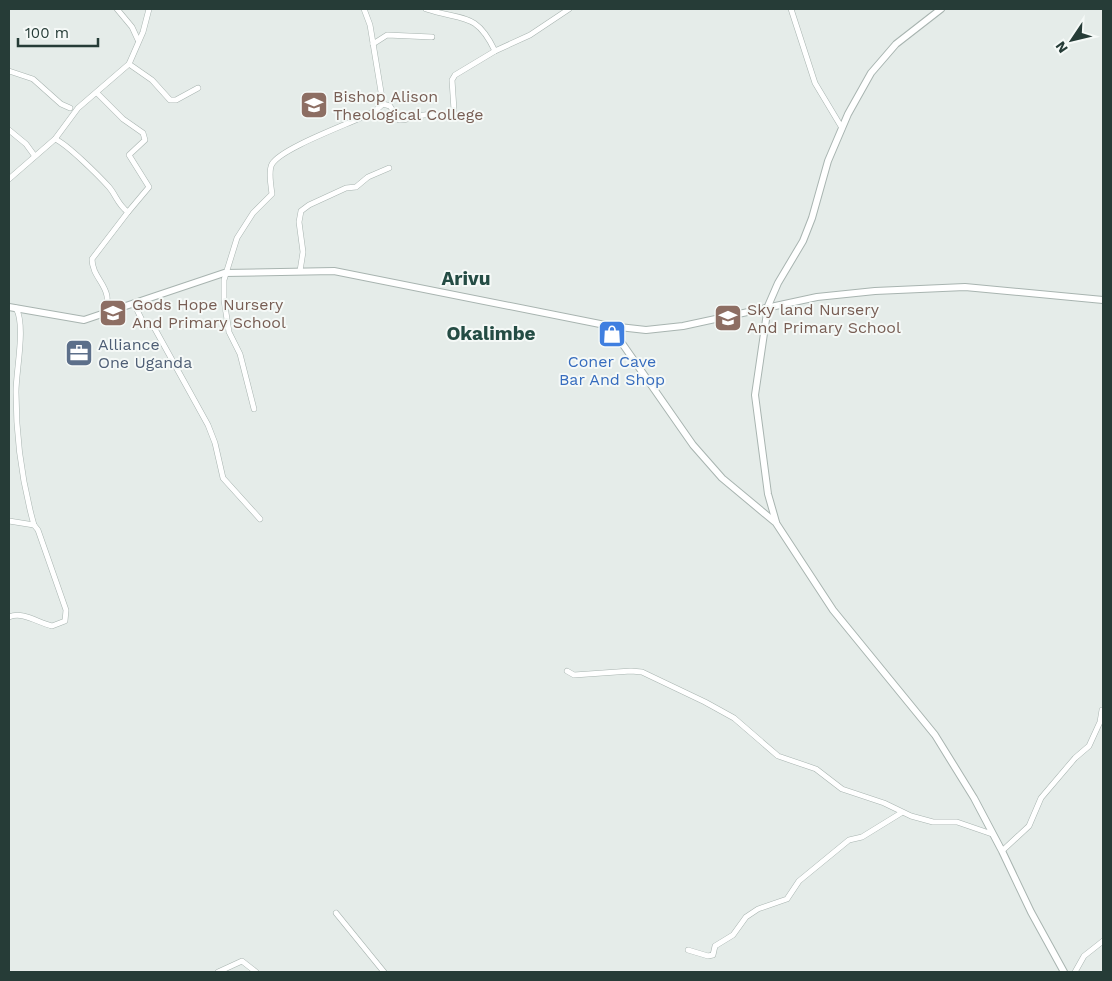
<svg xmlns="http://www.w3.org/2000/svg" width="1112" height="981" font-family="'Work Sans',sans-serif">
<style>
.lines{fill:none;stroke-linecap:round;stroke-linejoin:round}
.minor-casing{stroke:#a8b4b0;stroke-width:6}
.tertiary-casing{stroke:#a8b4b0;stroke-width:8}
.minor{stroke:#fff;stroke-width:5}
.tertiary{stroke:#fff;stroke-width:6}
.labels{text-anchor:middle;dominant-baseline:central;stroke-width:4;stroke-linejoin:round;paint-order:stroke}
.education-label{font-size:16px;fill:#785e54;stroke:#f5f9f7;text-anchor:start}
.service-label{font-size:16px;fill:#4e5e75;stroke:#f5f9f7;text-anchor:start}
.shop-label{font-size:16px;fill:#366cbe;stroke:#f5f9f7}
.quarter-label{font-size:19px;font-weight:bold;fill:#244c44;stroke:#f5f9f7}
</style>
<rect width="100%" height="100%" fill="#e5ece9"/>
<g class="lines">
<g class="minor-casing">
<g id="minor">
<polyline points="117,9 132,27 138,40"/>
<path d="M426,9c36,12 50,2 69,42"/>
<polyline points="791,9 815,83 842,128"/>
<polyline points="373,44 387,35 432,37"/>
<polyline points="129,64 152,80 170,100 176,100 198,88"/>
<polyline points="9,71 33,79 61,104 70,108"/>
<polyline points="97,93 123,119 143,133 145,140 129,155 149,187 128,212"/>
<path d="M383,104l7,2 9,14c8,1 12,-3 20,-4 10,-3 20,-1 30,-2l5,-4 -2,-30 3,-5 40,-24 35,-16 39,-26"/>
<polyline points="9,130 26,144 34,155"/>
<path d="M55,139c12,5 44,37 54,48 7,8 9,18 19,25l-36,47c0,22 26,30 10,56"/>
<polyline points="9,179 55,139 78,108 129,64 143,32 149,9"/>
<polyline points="300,271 303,252 299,222 301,211 309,205 346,188 356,187 368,177 389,168"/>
<polyline points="134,304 144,324 151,325 155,329 208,425 215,443 223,478 260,519"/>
<path d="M16,308c10,18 0,62 0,84 0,45 6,90 18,133"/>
<path d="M254,409l-14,-55 -11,-22 -5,-32v-20l13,-42 16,-25 19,-19c-1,-8 -4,-23 0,-30 10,-17 83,-42 103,-53l8,-7 -13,-79 -6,-16"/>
<path d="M9,521l25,4 4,5 28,80 -1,11 -13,5c-14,-3 -29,-15 -43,-9"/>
<polyline points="567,671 574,675 631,671 642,672 705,702 734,718 778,756 816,769 842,789 884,803 911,816 933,822 957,822 992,834"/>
<polyline points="1002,851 1029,826 1041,798 1075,758 1089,746 1100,722 1102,710"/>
<polyline points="336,913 384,972"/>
<polyline points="688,950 708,956 713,955 715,946 733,935 746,917 758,909 787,899 799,881 849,840 862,837 901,813"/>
<polyline points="218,972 242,961 256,972"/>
<polyline points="1075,972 1084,956 1103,941"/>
</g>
</g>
<g class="tertiary-casing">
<g id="tertiary">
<polyline points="9,307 84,320 224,273 334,271 610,326 646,330 683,326 817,297 875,291 965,287 1103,300"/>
<polyline points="610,326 693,445 722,478 776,523 833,610 935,735 974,798 1002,851 1031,912 1064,972"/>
<polyline points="776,522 768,494 755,395 768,306 778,283 803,241 812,218 828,161 848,114 871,73 896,44 941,9"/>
</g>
</g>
<use href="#minor" class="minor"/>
<use href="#tertiary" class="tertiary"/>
</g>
<defs>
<g id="school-square" transform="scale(1.4375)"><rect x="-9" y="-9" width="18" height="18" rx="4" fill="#8d6e63" stroke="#f5f9f7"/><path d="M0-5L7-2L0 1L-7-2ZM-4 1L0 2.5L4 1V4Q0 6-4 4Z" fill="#fff"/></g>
<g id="shop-square" transform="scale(1.4375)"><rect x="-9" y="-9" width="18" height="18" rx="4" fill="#3f7fe0" stroke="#f5f9f7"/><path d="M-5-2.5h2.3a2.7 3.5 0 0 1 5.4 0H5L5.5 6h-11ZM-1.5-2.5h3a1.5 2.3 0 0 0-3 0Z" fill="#fff"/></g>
<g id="office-square" transform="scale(1.4375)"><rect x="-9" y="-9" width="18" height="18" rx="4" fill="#5c6f8a" stroke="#f5f9f7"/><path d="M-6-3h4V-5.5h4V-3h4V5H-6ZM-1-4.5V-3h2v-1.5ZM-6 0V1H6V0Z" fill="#fff"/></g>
</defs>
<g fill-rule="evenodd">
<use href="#school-square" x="314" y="105"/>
<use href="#school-square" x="113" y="313"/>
<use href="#school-square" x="728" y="318"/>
<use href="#shop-square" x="612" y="334"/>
<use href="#office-square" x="79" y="353"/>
</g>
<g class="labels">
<g class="education-label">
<text x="333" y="96">Bishop Alison<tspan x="333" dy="18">Theological College</tspan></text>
<text x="132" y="304">Gods Hope Nursery<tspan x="132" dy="18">And Primary School</tspan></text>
<text x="747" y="309">Sky land Nursery<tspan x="747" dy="18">And Primary School</tspan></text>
</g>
<g class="service-label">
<text x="98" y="344">Alliance<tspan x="98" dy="18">One Uganda</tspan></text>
</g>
<g class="shop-label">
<text x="612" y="361">Coner Cave<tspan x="612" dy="18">Bar And Shop</tspan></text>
</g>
<g class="quarter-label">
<text x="466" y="278">Arivu</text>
<text x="491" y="333">Okalimbe</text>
</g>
</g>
<rect width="1112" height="981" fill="none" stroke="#263c37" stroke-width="20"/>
<g transform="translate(1072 40) rotate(235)" stroke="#f5f9f7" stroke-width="4" paint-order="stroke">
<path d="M0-4L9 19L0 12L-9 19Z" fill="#263c37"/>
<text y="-8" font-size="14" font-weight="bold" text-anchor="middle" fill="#263c37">N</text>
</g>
<path d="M18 38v8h80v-8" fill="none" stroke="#263c37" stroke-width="2.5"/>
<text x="25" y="38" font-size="15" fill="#263c37" stroke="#f5f9f7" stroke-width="4" paint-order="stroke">100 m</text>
</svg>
